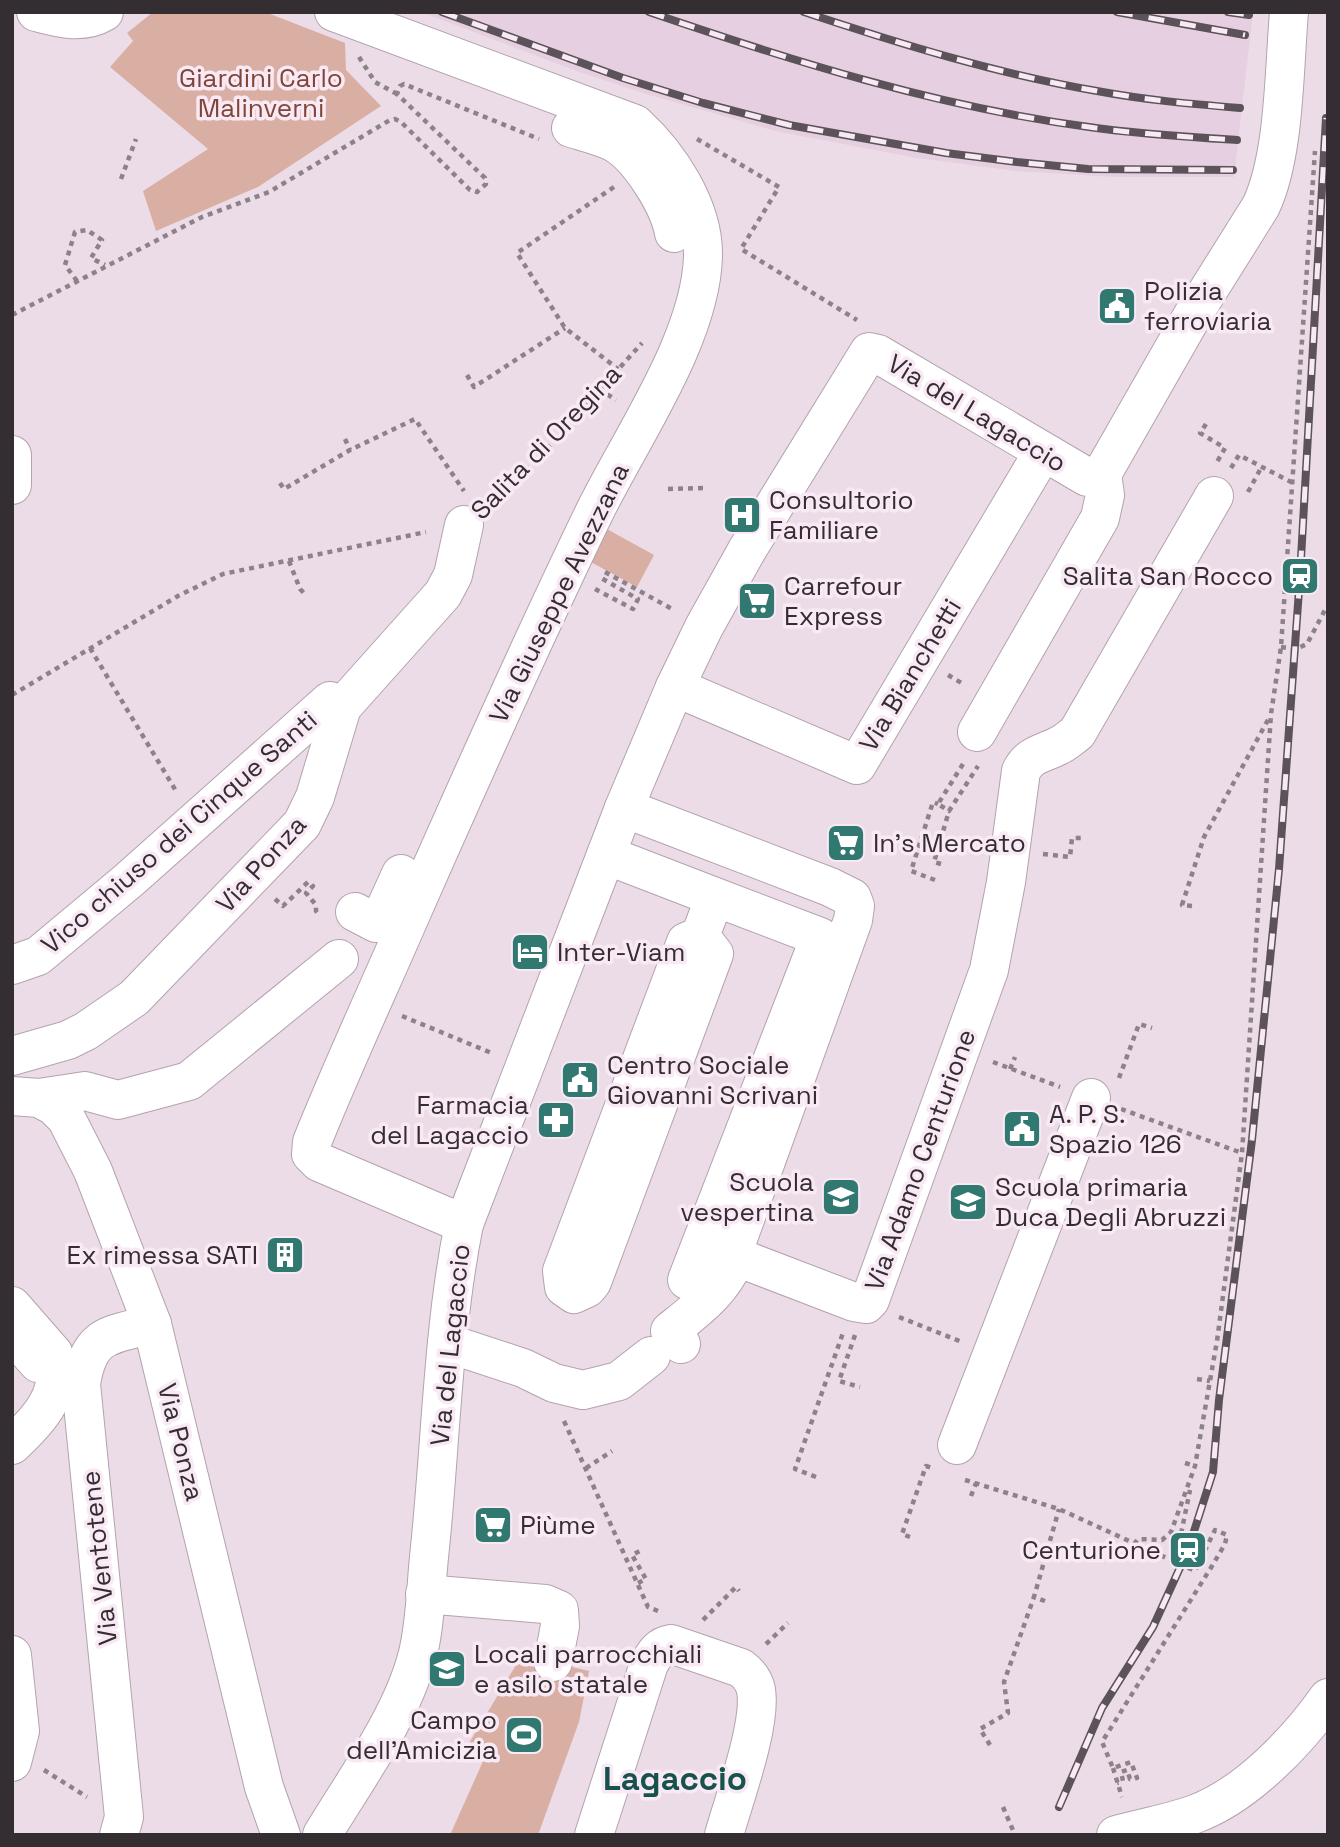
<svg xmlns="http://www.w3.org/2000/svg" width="1340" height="1847" font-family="'Space Grotesk',sans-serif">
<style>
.built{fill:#e6cfe0}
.green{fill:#d9afa4}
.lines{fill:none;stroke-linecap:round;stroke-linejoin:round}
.minor-casing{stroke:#b3a3ae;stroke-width:40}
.path{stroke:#8d828a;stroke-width:4.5;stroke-dasharray:5 5;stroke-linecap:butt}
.minor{stroke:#fff;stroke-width:38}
.rail-casing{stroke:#5b5359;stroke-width:8}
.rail{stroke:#f9e9f5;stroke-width:5;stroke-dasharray:16;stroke-linecap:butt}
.labels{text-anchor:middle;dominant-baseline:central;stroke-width:7;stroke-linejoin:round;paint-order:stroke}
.park-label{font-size:26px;fill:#804536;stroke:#f9e9f5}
.poi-label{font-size:26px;fill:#342e32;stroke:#f9e9f5;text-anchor:start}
.street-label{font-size:26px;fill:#342e32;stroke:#f9e9f5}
.district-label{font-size:33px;font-weight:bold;fill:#17524c;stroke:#f9e9f5}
</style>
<rect width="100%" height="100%" fill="#ecdce8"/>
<polygon class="built" points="421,12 1253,12 1234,177 1113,177 1016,171 917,158 775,131 643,93 579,72"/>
<g class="green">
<polygon points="153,12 265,12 345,43 346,70 381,106 258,187 156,231 143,191 208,149 110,67 133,41 127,33"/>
<polygon points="605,528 654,555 637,587 587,560"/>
<polygon points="522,1655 589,1671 579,1722 538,1835 450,1835 484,1759 466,1748"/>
</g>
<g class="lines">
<g class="minor-casing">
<g id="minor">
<path d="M36,12c23,6 46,13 68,0"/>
<path d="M334,12l301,112c34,31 69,83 68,132 -2,83 -73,183 -109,257 -64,132 -124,267 -183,401 -33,76 -68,151 -99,228l-1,12 8,8 145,62"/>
<path d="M571,128c13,4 29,8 42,14 26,14 56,63 61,91"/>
<polyline points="12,455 12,485"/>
<polyline points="675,687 857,765 1043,452"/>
<polyline points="977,732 1100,518 1105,495 1102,474"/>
<path d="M624,808l206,79 22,11 3,8 -2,14 -117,324 5,14 6,3 107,41 12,2 4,-4 119,-330 17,-88 15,-111c9,-17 21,-17 37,-25 7,-3 13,-9 19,-13l137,-237"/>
<polyline points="606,855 715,897 700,936 686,942 562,1271 564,1287 574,1294 587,1288 592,1282 714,954 700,936"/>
<polyline points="355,912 376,923 380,920 401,874"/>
<polyline points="12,965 38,956 129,880 330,701 342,707"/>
<polyline points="12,1056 68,1040 86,1031 134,998 302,824 315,797 342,707 443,594 453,575 464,525"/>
<polyline points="12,1096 39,1098 54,1106 66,1118 93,1171 152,1324 264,1787 281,1835"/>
<polyline points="39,1098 85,1091 118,1100 189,1081 339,959"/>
<polyline points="687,1280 820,937 715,897"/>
<polyline points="12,1306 53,1353 50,1362 38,1363 12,1334"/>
<polyline points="447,1343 523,1368 554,1383 583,1390 619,1381 651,1356"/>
<path d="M681,1344l-11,-13c30,-24 54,-41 68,-78"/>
<path d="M12,1445c27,-25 53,-52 41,-92"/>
<polyline points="957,1445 1091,1098"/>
<polyline points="425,1594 545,1604 559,1610 560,1626 553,1662"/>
<polyline points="12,1655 20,1731 12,1762"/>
<path d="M119,1835l5,-18 -43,-433c8,-51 28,-48 71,-60"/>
<path d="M322,1835c32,-53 80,-119 95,-178 8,-28 9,-70 12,-100 12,-111 13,-224 35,-333l160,-416 51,-121 29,-60 43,-77 122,-198 9,2 209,123h8l7,-3 92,-161 67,-107c24,-51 23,-137 28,-194"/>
<path d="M594,1835l55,-171c6,-11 10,-18 22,-20l70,24c8,6 13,12 15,22 6,34 -22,109 -32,145"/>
<path d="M1116,1835c26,-7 54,-12 79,-21 51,-19 102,-72 133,-116"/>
</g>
</g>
<g class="path">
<polyline points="359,57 375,82 397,94"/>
<polyline points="697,139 779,187 741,249 857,320"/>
<polyline points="121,179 136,139"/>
<polyline points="614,187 517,253 565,328 618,369"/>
<polyline points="77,281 65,265 75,232 87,230 102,240 91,258 105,265"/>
<polyline points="12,315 202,217 269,192 390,120 395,119 401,122 470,190 477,192 486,184 485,178 397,94 400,86 404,84 539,139"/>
<polyline points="467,375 474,387 565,328"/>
<polyline points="599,389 616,400"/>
<polyline points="1206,424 1200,433 1225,448 1217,462"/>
<polyline points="345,439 350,450"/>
<polyline points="1231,468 1239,455 1293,483"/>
<polyline points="280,483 284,489 350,450 415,419 464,491"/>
<polyline points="668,489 704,488"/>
<polyline points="1248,492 1261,468"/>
<polyline points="490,505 531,466 642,343"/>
<polyline points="289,561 300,589 305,594"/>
<polyline points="605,572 674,610"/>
<polyline points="595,589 633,609 638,599 601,578"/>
<polyline points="1281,647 1296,649 1307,644 1326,608 1328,609"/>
<polyline points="90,648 176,791"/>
<polyline points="948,675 965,685"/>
<polyline points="12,695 178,596 223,574 426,532"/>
<polyline points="963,764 938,804 949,811 978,766"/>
<polyline points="1043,854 1070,857 1072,838 1083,838"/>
<polyline points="941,864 934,862 949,811"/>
<polyline points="935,880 911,871 933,802 938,804"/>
<polyline points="275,899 283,906 308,882 313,886 306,893 316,905 316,911 319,915"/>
<polyline points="1192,906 1182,905 1204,837 1269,718"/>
<polyline points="402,1016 494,1054"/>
<polyline points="993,1062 1060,1087"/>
<polyline points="1010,1069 1015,1057"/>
<polyline points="1119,1078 1139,1024 1152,1028"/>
<polyline points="1121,1109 1242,1153"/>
<polyline points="899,1317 962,1342"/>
<polyline points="855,1335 839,1381 860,1387"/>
<polyline points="1197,1379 1210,1381"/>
<polyline points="564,1421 648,1607 658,1611"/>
<polyline points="1185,1463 1195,1466"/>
<polyline points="586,1468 612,1451"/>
<polyline points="816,1477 795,1469 843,1333"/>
<polyline points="965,1480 1059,1509 1195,1571 1215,1530 1227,1535 1225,1544 1212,1566 1102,1742 1113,1768 1131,1762 1137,1778 1130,1779 1127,1770 1121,1772 1123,1781 1117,1783"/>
<polyline points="971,1496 976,1483"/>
<polyline points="910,1537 902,1534 926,1466 932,1468"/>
<polyline points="1134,1544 1138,1539 1162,1540 1171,1532 1195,1466 1217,1341 1242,1153 1271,714 1281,647 1315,151"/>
<polyline points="1172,1562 1181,1534 1190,1490"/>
<polyline points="638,1583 646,1579 632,1555 640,1551"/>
<polyline points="1045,1601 1034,1597 1059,1509"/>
<polyline points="703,1620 736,1587 739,1591"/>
<polyline points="766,1644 788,1623"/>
<polyline points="990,1745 980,1729 1008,1713 1004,1682 1034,1597"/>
<polyline points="1113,1768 1122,1797"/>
<polyline points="44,1770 87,1797"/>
<polyline points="1003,1807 1015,1835"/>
</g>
<use href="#minor" class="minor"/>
<g class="rail-casing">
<g id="rail">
<polyline points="442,12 623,78 703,103 789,125 946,153 1017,162 1088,169 1233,170"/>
<path d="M649,12c143,49 290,95 440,115 49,7 99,10 148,13"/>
<path d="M804,12c96,32 194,62 293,79 48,9 95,13 143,17"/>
<polyline points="1117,12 1245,35"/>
<polyline points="1228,12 1249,15"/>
<polyline points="1059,1807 1102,1708 1153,1627 1188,1550 1213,1472 1219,1400 1252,1140 1279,869 1300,576 1326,118"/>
</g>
</g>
<use href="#rail" class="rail"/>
</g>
<defs>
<g id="civic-square" transform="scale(2.0125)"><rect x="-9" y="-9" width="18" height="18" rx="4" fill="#317871" stroke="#f9e9f5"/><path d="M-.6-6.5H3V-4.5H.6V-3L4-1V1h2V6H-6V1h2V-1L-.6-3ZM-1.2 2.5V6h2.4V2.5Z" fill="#fff"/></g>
<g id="hospital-square" transform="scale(2.0125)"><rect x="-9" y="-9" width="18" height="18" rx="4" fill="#317871" stroke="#f9e9f5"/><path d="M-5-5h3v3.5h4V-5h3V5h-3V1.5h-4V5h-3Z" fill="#fff"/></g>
<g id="station-square" transform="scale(2.0125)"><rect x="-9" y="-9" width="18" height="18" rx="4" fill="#317871" stroke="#f9e9f5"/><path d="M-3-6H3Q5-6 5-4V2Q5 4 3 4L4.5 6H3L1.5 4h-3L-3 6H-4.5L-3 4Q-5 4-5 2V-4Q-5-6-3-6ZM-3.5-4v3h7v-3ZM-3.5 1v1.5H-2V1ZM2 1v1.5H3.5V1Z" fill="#fff"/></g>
<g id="supermarket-square" transform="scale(2.0125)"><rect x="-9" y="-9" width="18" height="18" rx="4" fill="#317871" stroke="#f9e9f5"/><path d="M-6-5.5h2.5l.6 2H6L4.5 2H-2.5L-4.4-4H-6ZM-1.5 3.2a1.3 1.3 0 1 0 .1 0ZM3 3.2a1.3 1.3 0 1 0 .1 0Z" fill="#fff"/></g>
<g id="hotel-square" transform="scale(2.0125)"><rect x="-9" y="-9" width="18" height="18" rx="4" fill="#317871" stroke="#f9e9f5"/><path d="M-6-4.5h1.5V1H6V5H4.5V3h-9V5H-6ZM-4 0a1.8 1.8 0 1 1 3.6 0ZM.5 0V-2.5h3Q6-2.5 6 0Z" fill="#fff"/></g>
<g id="pharmacy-square" transform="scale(2.0125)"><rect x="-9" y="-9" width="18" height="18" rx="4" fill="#317871" stroke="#f9e9f5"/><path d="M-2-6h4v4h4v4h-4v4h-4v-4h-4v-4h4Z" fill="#fff"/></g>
<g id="school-square" transform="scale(2.0125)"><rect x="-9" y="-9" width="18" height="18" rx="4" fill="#317871" stroke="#f9e9f5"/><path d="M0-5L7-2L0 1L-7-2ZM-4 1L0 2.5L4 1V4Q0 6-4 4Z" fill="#fff"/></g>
<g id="building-square" transform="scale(2.0125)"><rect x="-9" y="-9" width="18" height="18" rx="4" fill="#317871" stroke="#f9e9f5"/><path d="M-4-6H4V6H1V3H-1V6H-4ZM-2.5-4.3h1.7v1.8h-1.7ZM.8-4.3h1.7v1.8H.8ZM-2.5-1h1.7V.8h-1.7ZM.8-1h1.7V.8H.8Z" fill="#fff"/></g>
<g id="stadium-square" transform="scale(2.0125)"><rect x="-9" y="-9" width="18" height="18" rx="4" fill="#317871" stroke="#f9e9f5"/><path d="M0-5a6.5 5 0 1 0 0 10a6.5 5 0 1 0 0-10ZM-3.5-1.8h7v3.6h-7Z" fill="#fff"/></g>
</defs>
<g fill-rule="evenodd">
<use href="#civic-square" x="1117" y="306"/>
<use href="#hospital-square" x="742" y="515"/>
<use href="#station-square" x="1300" y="576"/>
<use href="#supermarket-square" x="757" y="601"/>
<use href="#supermarket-square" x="846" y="843"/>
<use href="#hotel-square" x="530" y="952"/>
<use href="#civic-square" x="580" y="1080"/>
<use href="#pharmacy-square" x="556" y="1120"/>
<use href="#civic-square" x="1022" y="1129"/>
<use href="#school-square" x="841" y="1197"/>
<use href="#school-square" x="968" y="1202"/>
<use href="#building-square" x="285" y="1255"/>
<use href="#supermarket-square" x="493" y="1525"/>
<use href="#station-square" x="1188" y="1550"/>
<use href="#school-square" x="447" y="1669"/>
<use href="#stadium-square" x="524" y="1735"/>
</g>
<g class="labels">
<g class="park-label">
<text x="261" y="78">Giardini Carlo<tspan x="261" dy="30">Malinverni</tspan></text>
</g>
<g class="poi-label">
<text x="1144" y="291">Polizia<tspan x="1144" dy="30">ferroviaria</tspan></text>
<text x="769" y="500">Consultorio<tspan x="769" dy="30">Familiare</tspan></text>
<text x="1273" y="576" text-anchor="end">Salita San Rocco</text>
<text x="784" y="586">Carrefour<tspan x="784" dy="30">Express</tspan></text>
<text x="873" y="843">In's Mercato</text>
<text x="557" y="952">Inter-Viam</text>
<text x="607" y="1065">Centro Sociale<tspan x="607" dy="30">Giovanni Scrivani</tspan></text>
<text x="529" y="1105" text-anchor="end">Farmacia<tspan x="529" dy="30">del Lagaccio</tspan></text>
<text x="1049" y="1114">A. P. S.<tspan x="1049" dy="30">Spazio 126</tspan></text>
<text x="814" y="1182" text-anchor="end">Scuola<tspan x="814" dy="30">vespertina</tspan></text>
<text x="995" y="1187">Scuola primaria<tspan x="995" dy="30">Duca Degli Abruzzi</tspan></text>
<text x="258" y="1255" text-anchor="end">Ex rimessa SATI</text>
<text x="520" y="1525">Piùme</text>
<text x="1161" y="1550" text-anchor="end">Centurione</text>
<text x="474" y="1654">Locali parrocchiali<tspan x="474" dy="30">e asilo statale</tspan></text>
<text x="497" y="1720" text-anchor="end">Campo<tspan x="497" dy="30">dell'Amicizia</tspan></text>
</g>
<g class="street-label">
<text transform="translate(977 413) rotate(31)">Via del Lagaccio</text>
<text transform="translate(546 442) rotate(-46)">Salita di Oregina</text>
<text transform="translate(559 593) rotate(-64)">Via Giuseppe Avezzana</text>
<text transform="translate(910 675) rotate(-59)">Via Bianchetti</text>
<text transform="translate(179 832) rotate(-41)">Vico chiuso dei Cinque Santi</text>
<text transform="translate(261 864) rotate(-48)">Via Ponza</text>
<text transform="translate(920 1160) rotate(-70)">Via Adamo Centurione</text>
<text transform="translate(450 1345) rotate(-84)">Via del Lagaccio</text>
<text transform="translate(181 1442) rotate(76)">Via Ponza</text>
<text transform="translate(99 1558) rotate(-96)">Via Ventotene</text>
</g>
<g class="district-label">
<text x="675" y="1779">Lagaccio</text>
</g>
</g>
<rect width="1340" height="1847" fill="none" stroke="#342e32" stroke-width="28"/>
</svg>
